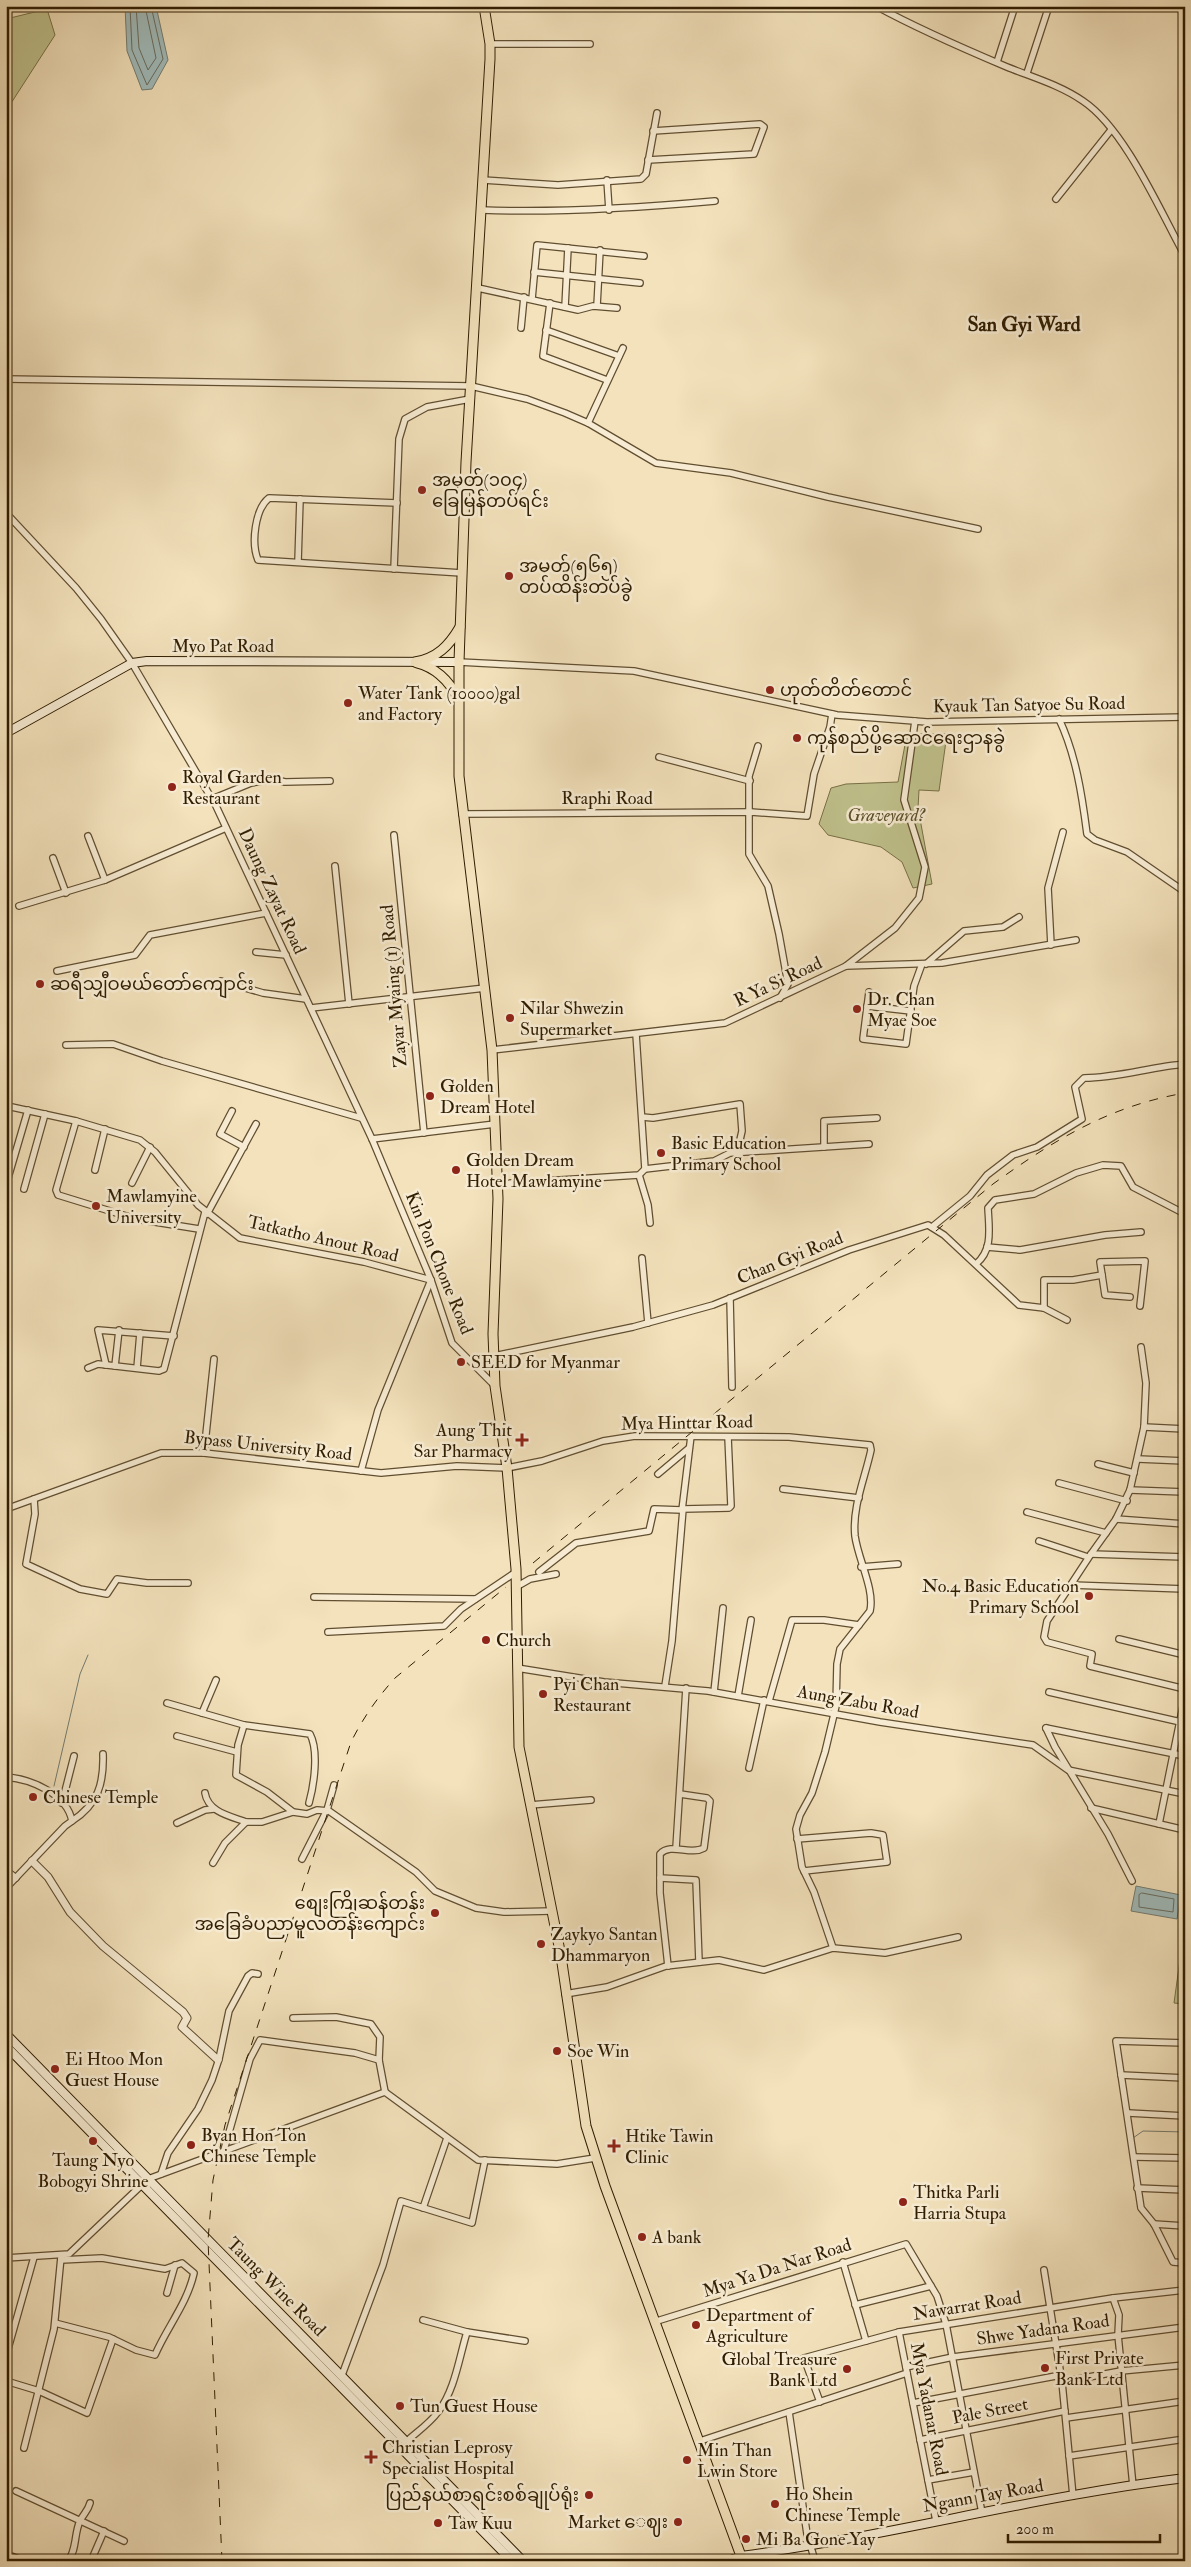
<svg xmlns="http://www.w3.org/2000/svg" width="1191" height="2567" font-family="'IM FELL Double Pica','Noto Sans Myanmar',serif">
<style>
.green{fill:#c0c28d;stroke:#787047}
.water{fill:#a0bbbb;stroke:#737c71}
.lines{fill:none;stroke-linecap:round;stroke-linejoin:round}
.shore{stroke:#686c5e;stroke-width:1}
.stream{stroke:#737c71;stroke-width:1}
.minor-casing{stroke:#614e30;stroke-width:8}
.tertiary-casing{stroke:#614e30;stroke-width:9}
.secondary-casing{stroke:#301d01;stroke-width:10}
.primary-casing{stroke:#301d01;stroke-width:11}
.trunk-casing{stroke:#301d01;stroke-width:11}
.minor{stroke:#f7ecd3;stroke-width:5.5}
.tertiary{stroke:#f7ecd3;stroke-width:7}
.secondary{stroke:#f7ecd3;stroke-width:8}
.primary{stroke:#f3e2bc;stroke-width:9}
.trunk{stroke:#f3e2bc;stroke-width:9}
.rail{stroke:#301d01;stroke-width:1;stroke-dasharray:9 9;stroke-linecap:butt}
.poi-dot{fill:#8f2418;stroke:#f7ecd3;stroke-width:2}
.labels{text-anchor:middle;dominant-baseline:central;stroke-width:5;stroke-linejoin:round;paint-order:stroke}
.poi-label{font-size:18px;fill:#301d01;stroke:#f7ecd3;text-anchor:start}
.street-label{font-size:18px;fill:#301d01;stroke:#f7ecd3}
.park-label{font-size:18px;font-style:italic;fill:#5b4f2b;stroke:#f7ecd3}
.quarter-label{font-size:20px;font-weight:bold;fill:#301d01;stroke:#f7ecd3}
</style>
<rect width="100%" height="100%" fill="#f3e2bc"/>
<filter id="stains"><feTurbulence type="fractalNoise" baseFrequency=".004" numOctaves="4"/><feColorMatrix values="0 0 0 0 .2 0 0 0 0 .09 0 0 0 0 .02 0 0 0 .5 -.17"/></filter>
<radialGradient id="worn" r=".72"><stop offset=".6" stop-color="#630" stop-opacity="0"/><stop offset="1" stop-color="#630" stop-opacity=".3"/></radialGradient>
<g class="green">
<polygon points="47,9 55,35 6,111 6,19"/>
<polygon points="907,734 947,734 939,791 919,790 918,808 932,884 913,888 902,862 881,847 828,835 819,824 831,788 846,784 898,782"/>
<polygon points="1185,1923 1185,2004 1174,2003"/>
</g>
<g class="water">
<polygon points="125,6 156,6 168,60 152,89 142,90 127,51"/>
<polygon points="1136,1886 1181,1895 1177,1919 1131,1911"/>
</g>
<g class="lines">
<g class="shore">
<polyline points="130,6 132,50 147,85 163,59 151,6"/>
<polyline points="136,6 139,48 148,70 156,58 145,6"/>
<polygon points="1142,1893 1174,1899 1173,1912 1139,1907 1139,1895"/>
</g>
<g class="stream">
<polyline points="54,1786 80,1674 88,1655"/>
<polyline points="1133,2138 1143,2131 1185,2132"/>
</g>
<g class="minor-casing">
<g id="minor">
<path d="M876,6c42,23 86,42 131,61 25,10 53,18 76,34 42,28 77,110 102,155"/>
<polyline points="490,44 590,44"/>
<polyline points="997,62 1015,6"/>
<polyline points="1027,73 1049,6"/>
<polyline points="648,160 754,154 764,127 760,124 653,131"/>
<polyline points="483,180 558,185 641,179 646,174 657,113"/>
<polyline points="607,180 609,210"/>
<polyline points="1056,199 1111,130"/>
<path d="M482,210c78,3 155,-2 233,-9"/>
<polyline points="534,272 640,283"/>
<polyline points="478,288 578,310 593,306 617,308"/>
<polyline points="532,299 537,245 644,256"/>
<polyline points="550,303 543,356 607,380"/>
<polyline points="597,306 600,250"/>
<polyline points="565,307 568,248"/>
<polyline points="521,328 524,297"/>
<polyline points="546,330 619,356"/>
<polyline points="6,379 471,386 527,399 565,413 588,423 656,463 731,473 828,497 978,529"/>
<polyline points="588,423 623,348"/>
<path d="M397,503l-128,-5c-14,11 -18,45 -11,62l204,13"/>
<polyline points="6,513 76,588 101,619 132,663 216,806 372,1139 431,1280 452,1343 495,1386"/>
<polyline points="298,562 300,499"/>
<polyline points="394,569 399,439 405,419 427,407 470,399"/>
<polyline points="459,662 634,671 837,715 927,722 1185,717"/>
<path d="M1059,719c17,36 23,76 28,115l8,6 32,12 58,40"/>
<polyline points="758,746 749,776 749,854 768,886 779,934 788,984 780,998"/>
<polyline points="659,757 750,781"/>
<polyline points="212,799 251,783 273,779 285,782 330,781"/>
<polyline points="462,814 751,812 807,816 814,774 830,727 832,714"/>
<polyline points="394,835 424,1133"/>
<polyline points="88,836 105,880"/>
<polyline points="53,858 66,893"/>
<polyline points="335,866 349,1004"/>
<polyline points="19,906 105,880 226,828"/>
<polyline points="1051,945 1048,888 1063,832"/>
<polyline points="256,952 286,955"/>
<polyline points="926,964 964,931 1003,927 1019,917"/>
<polyline points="846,966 895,928 919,898 925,867 904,800 915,721"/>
<polyline points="57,971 135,955 150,935 266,913"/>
<polyline points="221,981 263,993 306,999"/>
<polyline points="869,992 863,1039 906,1044 914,986 922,964"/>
<polyline points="867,1006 911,1011"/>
<polyline points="311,1008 485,988"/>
<polyline points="636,1034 645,1169"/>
<polyline points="66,1045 113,1044 162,1061 361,1118"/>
<polyline points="492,1050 725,1023 846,966 942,963 1076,940"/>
<polyline points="7,1106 76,1121 140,1140 155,1152 198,1205 240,1238 364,1262 431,1280 378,1410 361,1471"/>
<polyline points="232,1111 220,1134 244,1147"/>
<polyline points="642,1117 653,1118 740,1104 742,1131 737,1153"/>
<polyline points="76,1121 56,1190 58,1195 136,1219 199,1229"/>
<polyline points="372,1139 495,1124"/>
<polyline points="824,1147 824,1121 877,1118"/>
<polyline points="95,1170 105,1129"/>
<polyline points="639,1175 648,1205 650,1223"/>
<polyline points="8,1178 28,1110"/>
<polyline points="132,1183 150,1147"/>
<polyline points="497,1184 639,1175 645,1169 714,1161 730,1153 869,1144"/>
<polyline points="24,1189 45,1114"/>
<polyline points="207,1214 256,1124"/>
<path d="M932,1227l38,-31 17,-21 26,-20 24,-8 45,-28 -7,-32 9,-9c34,0 66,-11 101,-14"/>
<polyline points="987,1247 1020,1250 1105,1235 1141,1232"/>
<polyline points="642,1258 648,1323"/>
<path d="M976,1264c17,-14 13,-35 12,-56l7,-8 39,-6 42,-21 27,-8 18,1 12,21 52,27"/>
<polyline points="1102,1275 1105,1295 1130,1297"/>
<polyline points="730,1298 732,1387"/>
<polyline points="1044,1308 1044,1280 1073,1280 1102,1275 1100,1262 1145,1261 1140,1306"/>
<polyline points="1141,1347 1146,1383 1144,1427 1130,1490 1116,1519 1091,1554 1047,1621 1044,1637 1047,1642 1092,1654 1090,1666 1185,1689"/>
<polyline points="494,1356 633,1327 713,1305 849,1250 928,1225 944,1235 1019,1305 1044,1308 1067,1320"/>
<polyline points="106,1365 98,1330 174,1336"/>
<polyline points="115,1366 119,1330"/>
<polyline points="88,1368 98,1364 159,1371 164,1369 205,1212"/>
<polyline points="137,1368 140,1333"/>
<polyline points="1144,1427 1185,1429"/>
<polyline points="204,1453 214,1359"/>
<polyline points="1138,1459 1185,1461"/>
<polyline points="1098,1464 1134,1473"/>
<polyline points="658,1474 689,1448"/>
<polyline points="1059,1483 1127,1501"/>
<polyline points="783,1489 859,1498"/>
<polyline points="1130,1490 1185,1492"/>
<polyline points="34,1499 35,1514 26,1564 80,1589 107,1594 117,1579 147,1583 188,1583"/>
<path d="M6,1509l155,-56h43l177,20 76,-7 50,2 35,-7 61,-20 32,-5 154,1 81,8 1,5c-6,28 -19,57 -16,86 3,23 20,54 15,75l-30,38 -3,15 -1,42 -11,46 -13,41 -12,22 -4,14 6,38 12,25 19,56"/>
<polyline points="1027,1512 1106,1533"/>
<polyline points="1116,1519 1185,1524"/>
<polyline points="1039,1541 1088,1557"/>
<polyline points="1091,1554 1185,1557"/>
<polyline points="861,1567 898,1564"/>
<polyline points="539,1572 576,1543 649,1531 654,1509 682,1510 691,1436"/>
<polyline points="1071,1585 1185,1589"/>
<polyline points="516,1587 530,1579 556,1574"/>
<polyline points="314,1597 475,1599"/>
<polyline points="328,1632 444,1626 461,1609 516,1572"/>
<polyline points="1119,1639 1185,1655"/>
<polyline points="517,1668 604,1682 708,1691 880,1722 1033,1745 1068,1770 1185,1794"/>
<polyline points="665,1686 672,1641 683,1509 729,1508 731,1506 728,1437"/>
<polyline points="714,1692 723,1608"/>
<polyline points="1049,1692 1185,1723"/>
<polyline points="738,1696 751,1620"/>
<polyline points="769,1701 792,1620 824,1620 859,1625"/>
<path d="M167,1703l77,22 66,9c9,17 4,51 -1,69"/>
<polyline points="202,1713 216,1680"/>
<polyline points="244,1725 238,1745 236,1775 267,1792 293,1812 307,1814 317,1810 329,1811 416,1872 435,1891 476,1908 504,1912 552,1911"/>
<polyline points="1046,1728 1055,1747 1108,1834 1132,1881"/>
<polyline points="1046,1728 1185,1756"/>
<polyline points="177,1736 237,1752"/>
<polyline points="749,1768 764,1700"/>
<path d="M6,1777c25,2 61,17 66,44l-7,5 -59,62"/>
<path d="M205,1793c3,19 25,23 41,29"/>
<polyline points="62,1803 74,1756"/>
<polyline points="530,1805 591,1800"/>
<polyline points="1091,1808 1185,1830"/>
<path d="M72,1821c26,-17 32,-37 31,-67"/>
<polyline points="177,1823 205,1810 214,1809"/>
<polyline points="1159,1824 1185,1696"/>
<polyline points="797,1839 871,1833 883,1835 887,1862 804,1871"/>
<polyline points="676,1848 686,1688"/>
<polyline points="302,1859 327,1810 334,1785"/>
<polyline points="213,1863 225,1843 246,1822 262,1822 293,1812"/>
<polyline points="6,1870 16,1878"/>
<polyline points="660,1878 696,1880 699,1962"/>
<path d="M668,1966l-8,-73v-39c11,-12 30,2 44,-6l6,-47 -3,-3 -27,-4"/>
<polyline points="565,1994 607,1987 666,1966 719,1960 764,1970 833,1948 885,1953 958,1937"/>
<polyline points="293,2018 336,2017 371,2024 380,2037 379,2060 385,2092"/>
<polyline points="1185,2043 1116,2041 1141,2208 1154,2224 1173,2262 1185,2263"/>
<polyline points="1121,2075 1185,2078"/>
<polyline points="1128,2113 1185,2116"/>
<polyline points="224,2150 250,2059 260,2040 355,2053 379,2060"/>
<polyline points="1134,2157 1185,2158"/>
<polyline points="161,2174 168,2153 198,2109 212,2080 219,2059 229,2011 248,1976 252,1973 258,1974"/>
<polyline points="1137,2188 1185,2190"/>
<polyline points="423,2208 447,2138"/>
<polyline points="1154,2224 1185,2226"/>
<polyline points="6,2258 69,2254 148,2179 385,2092 478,2160 557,2164 595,2158"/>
<polyline points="843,2262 866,2341"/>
<polyline points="1183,2263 1185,2291"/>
<polyline points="1044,2270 1062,2382 1073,2496"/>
<polyline points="167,2293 175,2265"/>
<polyline points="1113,2298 1119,2315 1118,2335 1133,2486"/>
<polyline points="855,2305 931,2286"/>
<polyline points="423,2320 467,2332 525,2341"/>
<polyline points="657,2321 906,2244 937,2296 946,2324 982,2513"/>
<path d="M55,2323l54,14 27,13 19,5c12,-28 32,-51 39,-82l-12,-10 -17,6 -63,-11 -41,2"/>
<polyline points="899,2332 936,2521"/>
<polyline points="6,2356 34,2257"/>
<polyline points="906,2367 953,2357 1185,2327"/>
<polyline points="342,2375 383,2265 401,2201 472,2223 485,2160"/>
<polyline points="6,2381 39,2391 87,2413 113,2339"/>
<polyline points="1062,2382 1121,2371 1185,2365"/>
<polyline points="820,2402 804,2358 899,2332 1113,2298 1185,2290"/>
<polyline points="913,2403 1061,2375"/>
<polyline points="789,2412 807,2534 815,2561"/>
<polyline points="1066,2418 1185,2401"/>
<polyline points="920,2440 1065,2411"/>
<path d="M407,2441c10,-9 23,-18 31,-29 17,-22 21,-54 29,-80"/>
<polyline points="700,2441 907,2373"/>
<polyline points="24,2448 54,2329 61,2257"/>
<polyline points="1069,2456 1185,2439"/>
<polyline points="928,2480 974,2472"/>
<polyline points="16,2491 124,2541"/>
<polyline points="6,2554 24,2561"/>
<path d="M68,2561c9,-11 6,-28 12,-40 4,-8 8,-10 10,-18"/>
<polyline points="91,2561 104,2531"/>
</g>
</g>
<g class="tertiary-casing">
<polyline id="tertiary" points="32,1861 48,1877 70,1912 103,1946 183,2012 187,2018 182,2027 218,2060"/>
</g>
<g class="secondary-casing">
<g id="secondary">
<polyline points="6,733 132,663 147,661 459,662"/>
<polyline points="6,2034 523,2561"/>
<polyline points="6,2046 512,2561"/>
<path d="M741,2556c149,-20 295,-60 444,-78"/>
</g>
</g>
<g class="primary-casing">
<g id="primary">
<path d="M415,662c22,-4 34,-16 45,-35"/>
<path d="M417,663c20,5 32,18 41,35"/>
</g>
</g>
<g class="trunk-casing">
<polyline id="trunk" points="484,6 490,44 490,59 466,462 459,662 459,776 492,1050 498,1199 493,1334 495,1386 507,1468 516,1569 519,1747 561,1956 586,2126 605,2186 741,2556 730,2561"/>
</g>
<use href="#minor" class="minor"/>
<use href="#tertiary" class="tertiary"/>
<use href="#secondary" class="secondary"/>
<use href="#primary" class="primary"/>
<use href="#trunk" class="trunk"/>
<g class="rail">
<path d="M533,1563l460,-379c61,-44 116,-78 192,-91"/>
<path d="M222,2561l-14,-321 5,-60 12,-55 126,-383c12,-24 26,-44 44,-64l111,-91"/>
</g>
</g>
<g class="poi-dot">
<circle cx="422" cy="490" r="5"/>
<circle cx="509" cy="576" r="5"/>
<circle cx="770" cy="690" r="5"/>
<circle cx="348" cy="703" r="5"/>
<circle cx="797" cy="738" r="5"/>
<circle cx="172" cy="787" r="5"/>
<circle cx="40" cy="984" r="5"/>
<circle cx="857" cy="1009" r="5"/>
<circle cx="510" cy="1018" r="5"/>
<circle cx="430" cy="1096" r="5"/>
<circle cx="661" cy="1153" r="5"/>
<circle cx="456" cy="1170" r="5"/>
<circle cx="96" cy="1206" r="5"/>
<circle cx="461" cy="1362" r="5"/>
<path d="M519.5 1432.5h5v5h5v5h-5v5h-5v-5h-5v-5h5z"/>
<circle cx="1089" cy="1596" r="5"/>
<circle cx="486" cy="1640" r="5"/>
<circle cx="543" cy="1694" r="5"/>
<circle cx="33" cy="1797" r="5"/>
<circle cx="435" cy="1913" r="5"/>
<circle cx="541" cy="1944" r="5"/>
<circle cx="557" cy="2051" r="5"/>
<circle cx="55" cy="2069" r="5"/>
<circle cx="93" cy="2141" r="5"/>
<circle cx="191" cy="2145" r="5"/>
<path d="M611.5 2138.5h5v5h5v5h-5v5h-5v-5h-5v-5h5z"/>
<circle cx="903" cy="2202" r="5"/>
<circle cx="642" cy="2237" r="5"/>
<circle cx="696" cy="2325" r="5"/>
<circle cx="1045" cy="2368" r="5"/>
<circle cx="847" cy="2369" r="5"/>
<circle cx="400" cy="2406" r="5"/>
<path d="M368.5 2449.5h5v5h5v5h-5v5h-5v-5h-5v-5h5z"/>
<circle cx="687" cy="2460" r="5"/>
<circle cx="589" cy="2495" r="5"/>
<circle cx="775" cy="2504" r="5"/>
<circle cx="678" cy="2522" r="5"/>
<circle cx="438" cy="2523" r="5"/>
<circle cx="746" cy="2539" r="5"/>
</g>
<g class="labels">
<g class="poi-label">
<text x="432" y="480">အမှတ်(၁၀၄)<tspan x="432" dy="21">ခြေမြန်တပ်ရင်း</tspan></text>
<text x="519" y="566">အမှတ်(၅၆၅)<tspan x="519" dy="21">တပ်ထိန်းတပ်ခွဲ</tspan></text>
<text x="780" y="690">ဟုတ်တိတ်တောင်</text>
<text x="358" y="693">Water Tank (10000)gal<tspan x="358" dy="21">and Factory</tspan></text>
<text x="807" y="738">ကုန်စည်ပို့ဆောင်ရေးဌာနခွဲ</text>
<text x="182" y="777">Royal Garden<tspan x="182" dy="21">Restaurant</tspan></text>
<text x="50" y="984">ဆရီသျှီဝမယ်တော်ကျောင်း</text>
<text x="867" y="999">Dr. Chan<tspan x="867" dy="21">Myae Soe</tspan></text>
<text x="520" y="1008">Nilar Shwezin<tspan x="520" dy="21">Supermarket</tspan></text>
<text x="440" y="1086">Golden<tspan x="440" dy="21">Dream Hotel</tspan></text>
<text x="671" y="1143">Basic Education<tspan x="671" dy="21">Primary School</tspan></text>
<text x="466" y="1160">Golden Dream<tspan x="466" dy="21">Hotel Mawlamyine</tspan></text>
<text x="106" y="1196">Mawlamyine<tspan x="106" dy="21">University</tspan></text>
<text x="471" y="1362">SEED for Myanmar</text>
<text x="512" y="1430" text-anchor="end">Aung Thit<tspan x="512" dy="21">Sar Pharmacy</tspan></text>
<text x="1079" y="1586" text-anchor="end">No.4 Basic Education<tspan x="1079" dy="21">Primary School</tspan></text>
<text x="496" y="1640">Church</text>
<text x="553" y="1684">Pyi Chan<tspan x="553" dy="21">Restaurant</tspan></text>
<text x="43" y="1797">Chinese Temple</text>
<text x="425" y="1903" text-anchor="end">စျေးကြိုဆန်တန်း<tspan x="425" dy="21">အခြေခံပညာမူလတန်းကျောင်း</tspan></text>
<text x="551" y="1934">Zaykyo Santan<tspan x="551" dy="21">Dhammaryon</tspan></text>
<text x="567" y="2051">Soe Win</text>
<text x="65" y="2059">Ei Htoo Mon<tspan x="65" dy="21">Guest House</tspan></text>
<text x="201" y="2135">Byan Hon Ton<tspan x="201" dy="21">Chinese Temple</tspan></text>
<text x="625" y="2136">Htike Tawin<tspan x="625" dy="21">Clinic</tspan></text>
<text x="93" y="2160" text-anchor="middle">Taung Nyo<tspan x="93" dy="21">Bobogyi Shrine</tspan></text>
<text x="913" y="2192">Thitka Parli<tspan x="913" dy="21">Harria Stupa</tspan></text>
<text x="652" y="2237">A bank</text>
<text x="706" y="2315">Department of<tspan x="706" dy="21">Agriculture</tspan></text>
<text x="1055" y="2358">First Private<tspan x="1055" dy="21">Bank Ltd</tspan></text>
<text x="837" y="2359" text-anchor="end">Global Treasure<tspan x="837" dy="21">Bank Ltd</tspan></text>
<text x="410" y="2406">Tun Guest House</text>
<text x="382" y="2447">Christian Leprosy<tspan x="382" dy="21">Specialist Hospital</tspan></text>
<text x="697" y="2450">Min Than<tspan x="697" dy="21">Lwin Store</tspan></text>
<text x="785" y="2494">Ho Shein<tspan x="785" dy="21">Chinese Temple</tspan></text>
<text x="579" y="2495" text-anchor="end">ပြည်နယ်စာရင်းစစ်ချုပ်ရုံး</text>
<text x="668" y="2522" text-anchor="end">Market ေဈး</text>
<text x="448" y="2523">Taw Kuu</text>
<text x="756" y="2539">Mi Ba Gone Yay</text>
</g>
<g class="street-label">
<text x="223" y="646">Myo Pat Road</text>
<text transform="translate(1029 705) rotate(-1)">Kyauk Tan Satyoe Su Road</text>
<text x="607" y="798">Rraphi Road</text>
<text transform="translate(272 891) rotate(65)">Daung Zayat Road</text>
<text transform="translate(778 982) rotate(-25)">R Ya Si Road</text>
<text transform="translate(394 986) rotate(-95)">Zayar Myaing (1) Road</text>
<text transform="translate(323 1239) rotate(13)">Tatkatho Anout Road</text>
<text transform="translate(790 1258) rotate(-22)">Chan Gyi Road</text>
<text transform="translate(439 1263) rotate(68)">Kin Pon Chone Road</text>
<text transform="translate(687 1423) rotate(-1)">Mya Hinttar Road</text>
<text transform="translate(268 1446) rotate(6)">Bypass University Road</text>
<text transform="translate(858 1702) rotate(10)">Aung Zabu Road</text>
<text transform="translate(777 2268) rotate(-18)">Mya Ya Da Nar Road</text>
<text transform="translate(276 2287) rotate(45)">Taung Wine Road</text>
<text transform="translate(967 2306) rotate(-9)">Nawarrat Road</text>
<text transform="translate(1043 2330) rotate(-8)">Shwe Yadana Road</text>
<text transform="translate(929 2409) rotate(79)">Mya Yadanar Road</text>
<text transform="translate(990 2411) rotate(-11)">Pale Street</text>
<text transform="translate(983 2496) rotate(-10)">Ngann Tay Road</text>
</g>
<g class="park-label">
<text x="886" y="815">Graveyard?</text>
</g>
<g class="quarter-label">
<text x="1024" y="324">San Gyi Ward</text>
</g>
</g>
<rect width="1191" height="2567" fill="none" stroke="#f3e2bc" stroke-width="25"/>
<rect x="8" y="8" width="1176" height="2552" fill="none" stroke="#301d01" stroke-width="2.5"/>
<rect x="12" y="12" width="1166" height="2542" fill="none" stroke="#301d01"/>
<path d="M1008 2534v8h152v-8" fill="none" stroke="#301d01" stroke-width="2.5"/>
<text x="1016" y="2534" font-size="15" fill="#301d01" stroke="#f7ecd3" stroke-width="4" paint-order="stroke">200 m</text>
<rect width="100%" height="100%" filter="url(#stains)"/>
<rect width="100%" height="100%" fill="url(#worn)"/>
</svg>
